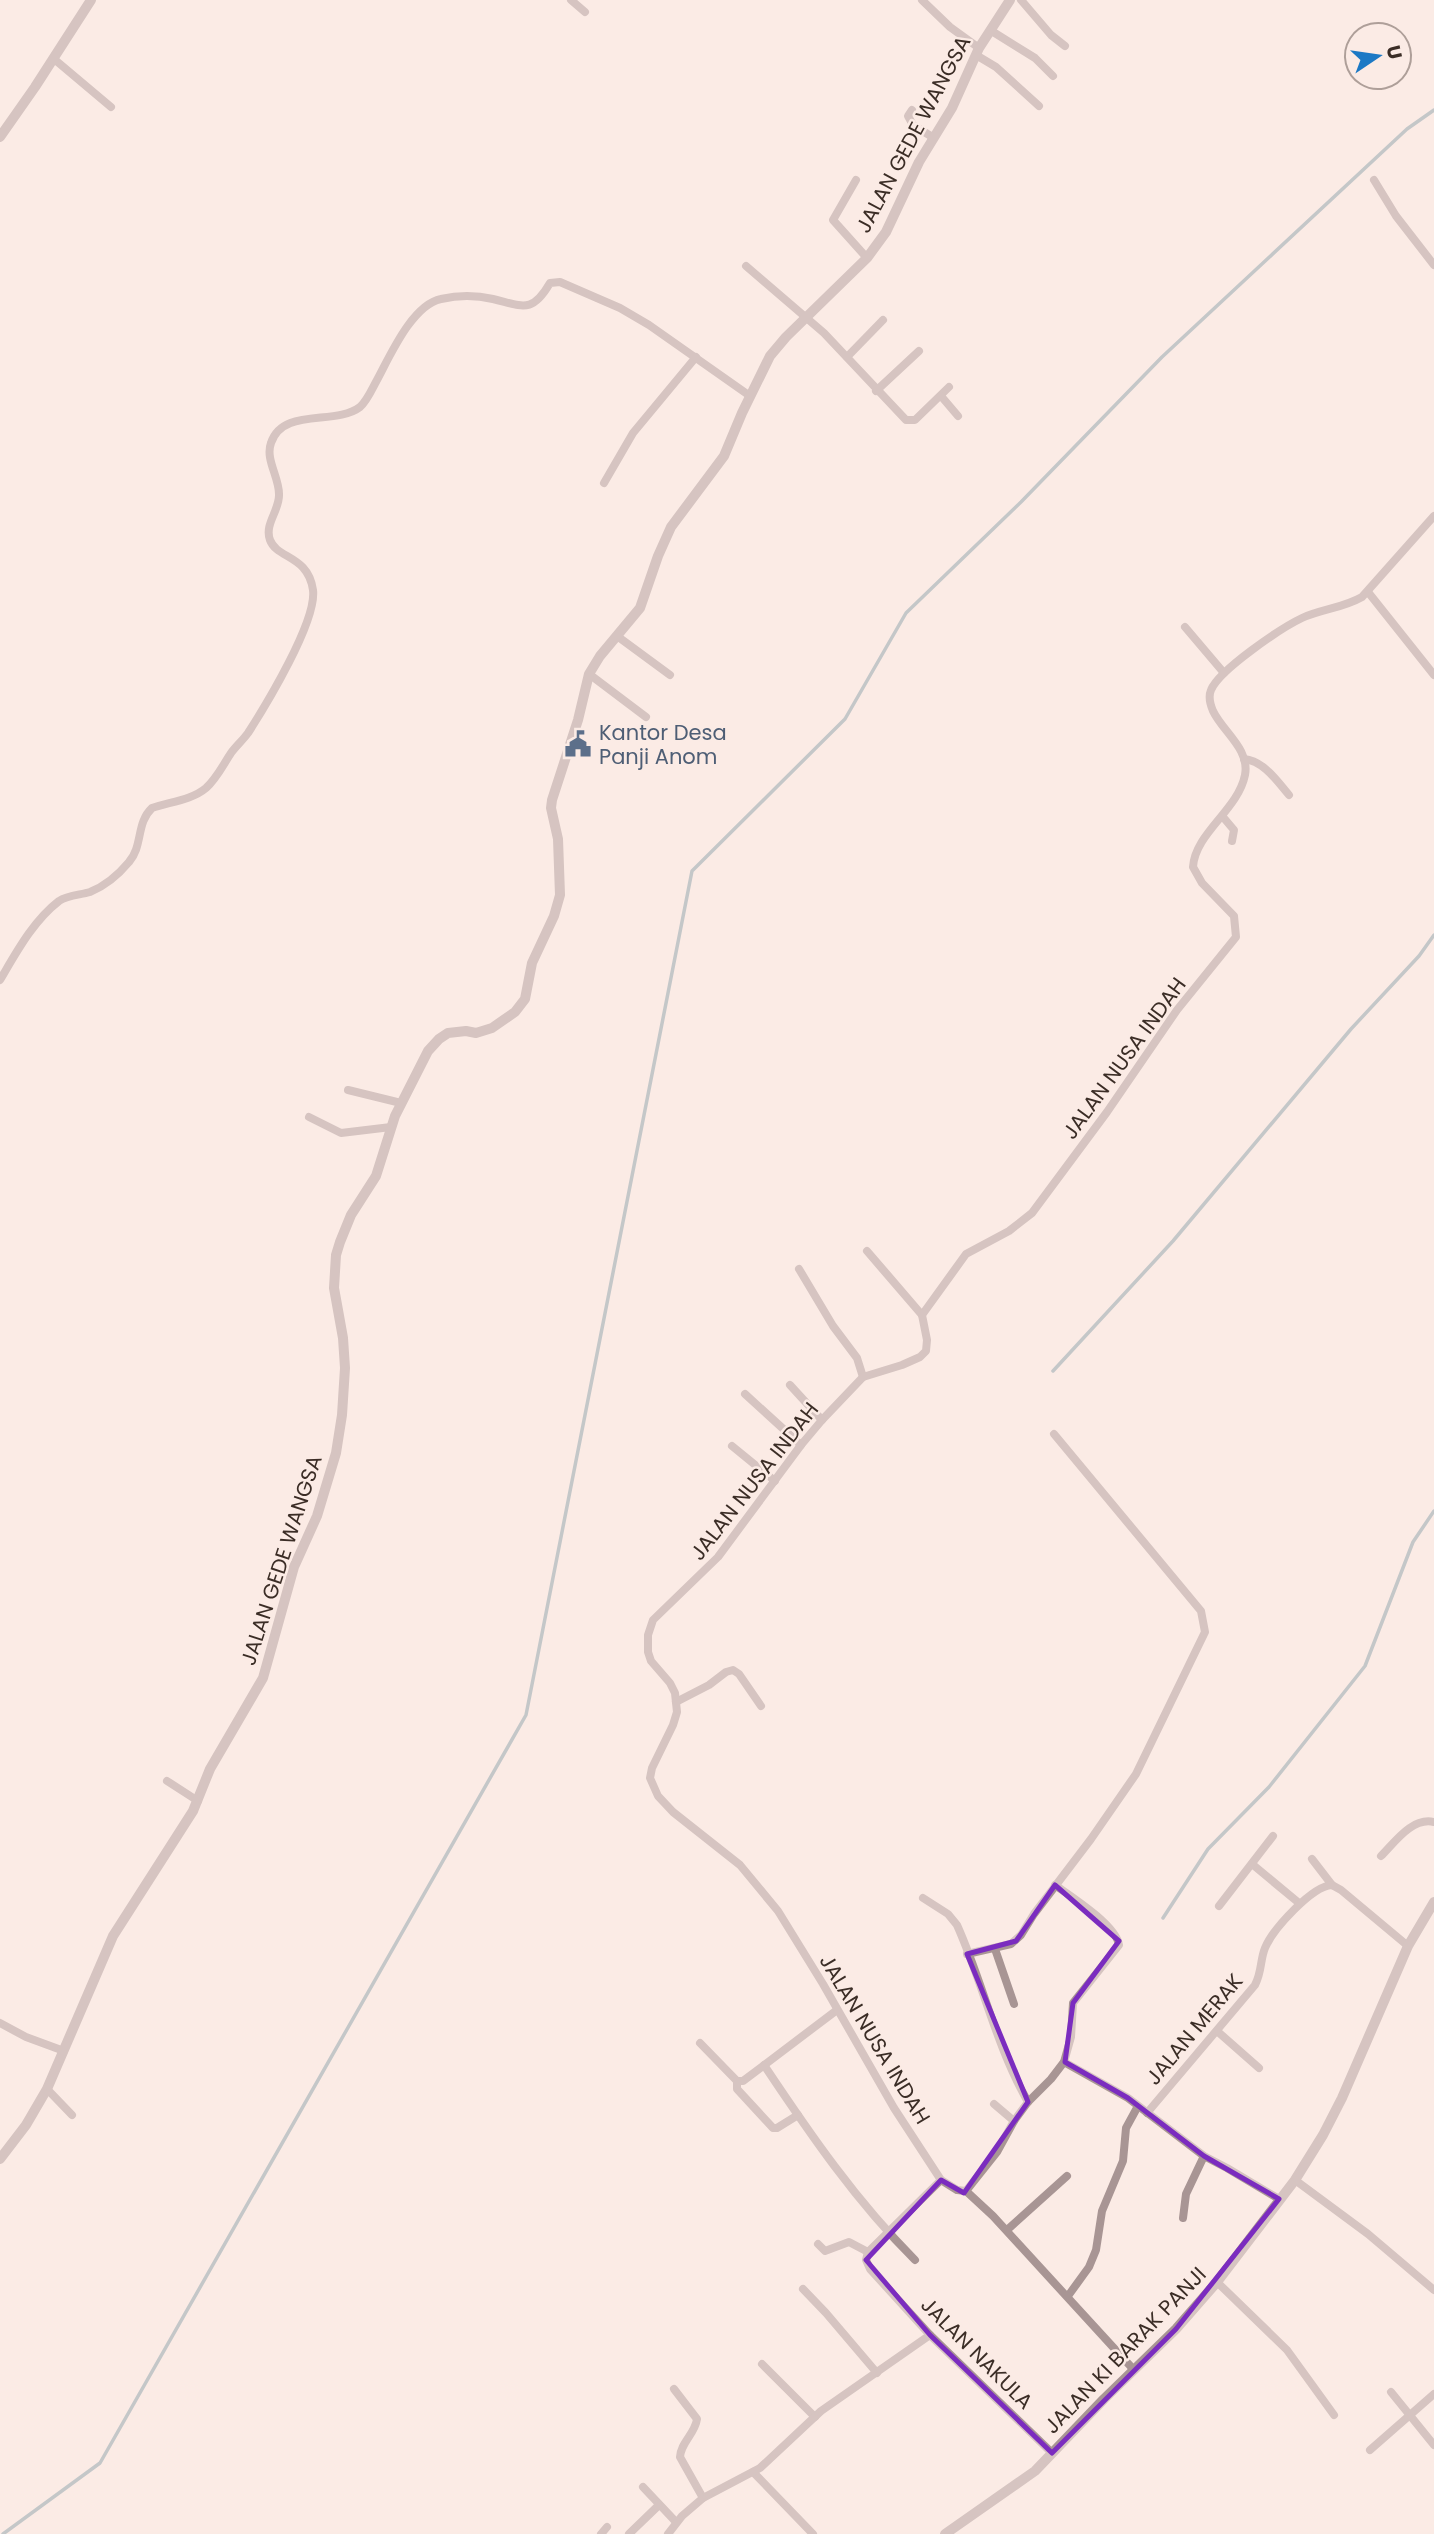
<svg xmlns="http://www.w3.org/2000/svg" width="1434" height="2534" font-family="Poppins,sans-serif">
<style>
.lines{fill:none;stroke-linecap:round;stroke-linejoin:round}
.stream{stroke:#829ba5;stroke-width:3.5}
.minor{stroke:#a89594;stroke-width:8}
.tertiary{stroke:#a89594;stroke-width:10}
.marked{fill:none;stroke:#7b2cbf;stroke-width:5;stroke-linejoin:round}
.labels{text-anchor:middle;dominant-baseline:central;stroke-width:5;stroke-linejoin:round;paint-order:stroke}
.street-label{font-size:21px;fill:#3b2d26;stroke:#fbebe5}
.service-label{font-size:21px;fill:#4e5e75;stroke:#fbebe5;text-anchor:start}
</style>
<rect width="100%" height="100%" fill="#fbebe5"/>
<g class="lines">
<g class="stream">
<polyline points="1053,1371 1173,1241 1351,1029 1419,956 1434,935"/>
<polyline points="1163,1918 1208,1849 1269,1787 1365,1666 1413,1542 1434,1511"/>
<polyline points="3,2534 100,2463 526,1715 692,871 845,719 906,613 1021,502 1162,357 1407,129 1434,110"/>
</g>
<g class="minor">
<polyline points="571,0 585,12"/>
<polyline points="922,0 950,27 979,48"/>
<polyline points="1021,0 1051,35 1065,46"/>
<polyline points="990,30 1035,58 1053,76"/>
<polyline points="976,55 996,67 1039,106"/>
<polyline points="54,59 111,107"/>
<polyline points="912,110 908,116 913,125 934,138"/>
<polyline points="856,180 833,220 867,258"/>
<polyline points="1374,180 1396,216 1434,265"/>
<polyline points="746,266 824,333 906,420 915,420 949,387"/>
<polyline points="847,357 883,320"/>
<polyline points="876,391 919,351"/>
<polyline points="941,396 958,416"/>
<polyline points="604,483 633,433 696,357"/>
<polyline points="1368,592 1434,675"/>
<polyline points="1185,627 1224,673"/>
<polyline points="617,636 670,675"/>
<polyline points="589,674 646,717"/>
<path d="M1244,759c20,2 33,22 45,36"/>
<polyline points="1223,817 1234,830 1232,841"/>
<path d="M0,980c16,-27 33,-59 59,-79 9,-6 21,-6 31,-9 15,-6 29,-18 39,-30 14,-16 7,-39 23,-54 17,-6 40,-8 54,-20 11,-10 17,-23 25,-35 5,-7 12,-13 17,-20 18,-28 69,-112 65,-143 -5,-35 -36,-31 -43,-50 -6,-16 10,-30 9,-46 0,-17 -14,-35 -8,-51 12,-36 64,-17 89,-36 7,-6 12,-18 17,-27 13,-24 35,-75 64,-81 17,-4 35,-4 52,0 30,7 39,15 57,-16l10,-1 60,26 29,17 101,71"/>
<polyline points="348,1090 401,1103"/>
<polyline points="309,1117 341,1133 391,1127"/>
<polyline points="867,1251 922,1315"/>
<polyline points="799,1269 833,1326 857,1358 863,1377"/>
<polyline points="790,1385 822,1420"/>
<polyline points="745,1394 801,1445"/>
<polyline points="732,1446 775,1481"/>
<polyline points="676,1702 709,1685 726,1672 733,1670 739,1674 761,1706"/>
<polyline points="167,1781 198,1801"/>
<path d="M1381,1856c14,-14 31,-39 53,-34"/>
<polyline points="1312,1859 1332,1885"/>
<polyline points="1252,1864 1299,1903"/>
<path d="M923,1898l25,16 9,11c26,58 39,121 71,177"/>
<polyline points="1219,1906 1273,1836"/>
<polyline points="995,1949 1014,2004"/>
<polyline points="967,1954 1011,1944 1021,1935 1034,1914 1091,1839 1136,1774 1205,1632 1201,1611 1054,1434"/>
<polyline points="0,2023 26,2037 64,2051"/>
<polyline points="1217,2031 1259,2068"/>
<polyline points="700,2043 737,2081 743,2081 837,2010"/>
<polyline points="1064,2062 1128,2098 1204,2156 1227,2168 1279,2199"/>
<path d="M764,2065c46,69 92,136 151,195"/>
<polyline points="737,2081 737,2089 773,2128 777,2128 798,2115"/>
<polyline points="47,2089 72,2115"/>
<polyline points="994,2104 1014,2121"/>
<path d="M1147,2113l108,-128c7,-13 5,-25 10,-37 8,-19 47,-62 67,-63l9,5 67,56"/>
<polyline points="941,2180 868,2252 866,2260 870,2269 930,2335 1052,2453"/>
<polyline points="1295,2180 1368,2234 1434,2290"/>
<path d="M966,2191l31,-39 17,-31 14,-19 23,-23 13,-17 7,-25 2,-34 46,-58c-3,-20 -47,-48 -64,-60"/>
<polyline points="1183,2218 1186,2194 1204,2156"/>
<polyline points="1007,2230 1067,2176"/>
<polyline points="818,2244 825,2251 849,2242 868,2252"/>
<polyline points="1217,2282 1287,2350 1334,2415"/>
<polyline points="803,2289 826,2313 877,2373"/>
<polyline points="1068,2296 1089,2267 1096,2250 1102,2211 1123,2161 1126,2128 1138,2106"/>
<polyline points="762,2364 815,2417"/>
<path d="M1134,2370l-141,-154 -27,-25 -9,-1 -16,-10 -47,-72 -71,-124 -45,-73 -38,-46 -67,-53 -15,-16 -8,-18 2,-10 21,-43 4,-13 -2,-19 -5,-10 -19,-22 -3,-9v-17l5,-15 65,-63 83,-112 21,-25 41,-43 39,-12 18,-8 6,-6 1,-11 -5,-25 44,-61 43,-23 23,-18 75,-101 70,-102 59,-73 -2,-21 -32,-33 -9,-16c2,-34 45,-57 52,-92 5,-26 -22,-43 -32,-64 -3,-7 -5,-14 -2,-21 8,-20 70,-62 91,-72 20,-9 41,-10 60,-21l72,-81"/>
<path d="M674,2389l23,30c-2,15 -16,23 -17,38l23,41"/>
<polyline points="1391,2392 1434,2445"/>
<polyline points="1370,2450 1434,2394"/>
<polyline points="753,2472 813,2534"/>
<polyline points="643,2487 676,2522"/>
<polyline points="601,2534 607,2527"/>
<polyline points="629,2534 659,2505"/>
<polyline points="668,2534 682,2516 703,2498 760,2468 821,2411 930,2335"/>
</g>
<g class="tertiary">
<polyline points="0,137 35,87 91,0"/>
<polyline points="0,2159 26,2125 47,2089 113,1936 193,1811 210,1769 263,1678 294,1567 317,1516 336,1453 342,1415 345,1368 343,1338 334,1288 336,1255 340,1242 351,1215 376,1176 395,1116 428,1051 439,1039 448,1033 466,1031 476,1033 492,1028 515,1012 525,999 532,963 554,916 560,895 558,839 551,808 552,800 578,720 589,674 600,656 640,608 658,556 671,527 724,456 742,413 770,356 786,337 867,258 886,232 919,162 952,108 979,48 1010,0"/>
<polyline points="945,2534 1035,2471 1104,2399 1176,2329 1217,2282 1295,2180 1323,2135 1342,2098 1408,1946 1434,1902"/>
</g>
</g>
<path d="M0 0H1434V2534H0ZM1055,1885l64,56 -46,62 -8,59 63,36 76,58 75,43 -103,130 -124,124 -122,-118 -64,-75 75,-80 23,13 64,-91 -61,-148 49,-13z" fill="#fbebe5" fill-opacity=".55" fill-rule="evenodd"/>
<path class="marked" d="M1055,1885l64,56 -46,62 -8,59 63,36 76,58 75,43 -103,130 -124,124 -122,-118 -64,-75 75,-80 23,13 64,-91 -61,-148 49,-13z"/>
<defs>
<g id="civic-bare" transform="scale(2.1)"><path d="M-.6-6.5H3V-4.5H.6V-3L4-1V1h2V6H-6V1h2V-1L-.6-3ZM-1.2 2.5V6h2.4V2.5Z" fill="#5c6f8a" stroke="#fbebe5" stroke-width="2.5" paint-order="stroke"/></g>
</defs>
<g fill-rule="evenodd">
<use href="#civic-bare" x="578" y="744"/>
</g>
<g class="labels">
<g class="street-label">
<text transform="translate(913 134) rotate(-62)">JALAN GEDE WANGSA</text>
<text transform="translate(1124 1058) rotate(-54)">JALAN NUSA INDAH</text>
<text transform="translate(754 1481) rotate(-52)">JALAN NUSA INDAH</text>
<text transform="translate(281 1560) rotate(-72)">JALAN GEDE WANGSA</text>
<text transform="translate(1194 2029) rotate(-50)">JALAN MERAK</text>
<text transform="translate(875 2039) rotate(59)">JALAN NUSA INDAH</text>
<text transform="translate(1125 2350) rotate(-46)">JALAN KI BARAK PANJI</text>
<text transform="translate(977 2353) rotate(45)">JALAN NAKULA</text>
</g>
<g class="service-label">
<text x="599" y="732">Kantor Desa<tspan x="599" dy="24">Panji Anom</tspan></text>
</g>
</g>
<g transform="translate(1378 56) rotate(77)"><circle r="33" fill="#fbebe5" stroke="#ae9f99" stroke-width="2"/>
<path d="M0-5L12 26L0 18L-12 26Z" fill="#1c79c5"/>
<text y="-10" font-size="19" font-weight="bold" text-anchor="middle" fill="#3b2d26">U</text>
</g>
</svg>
